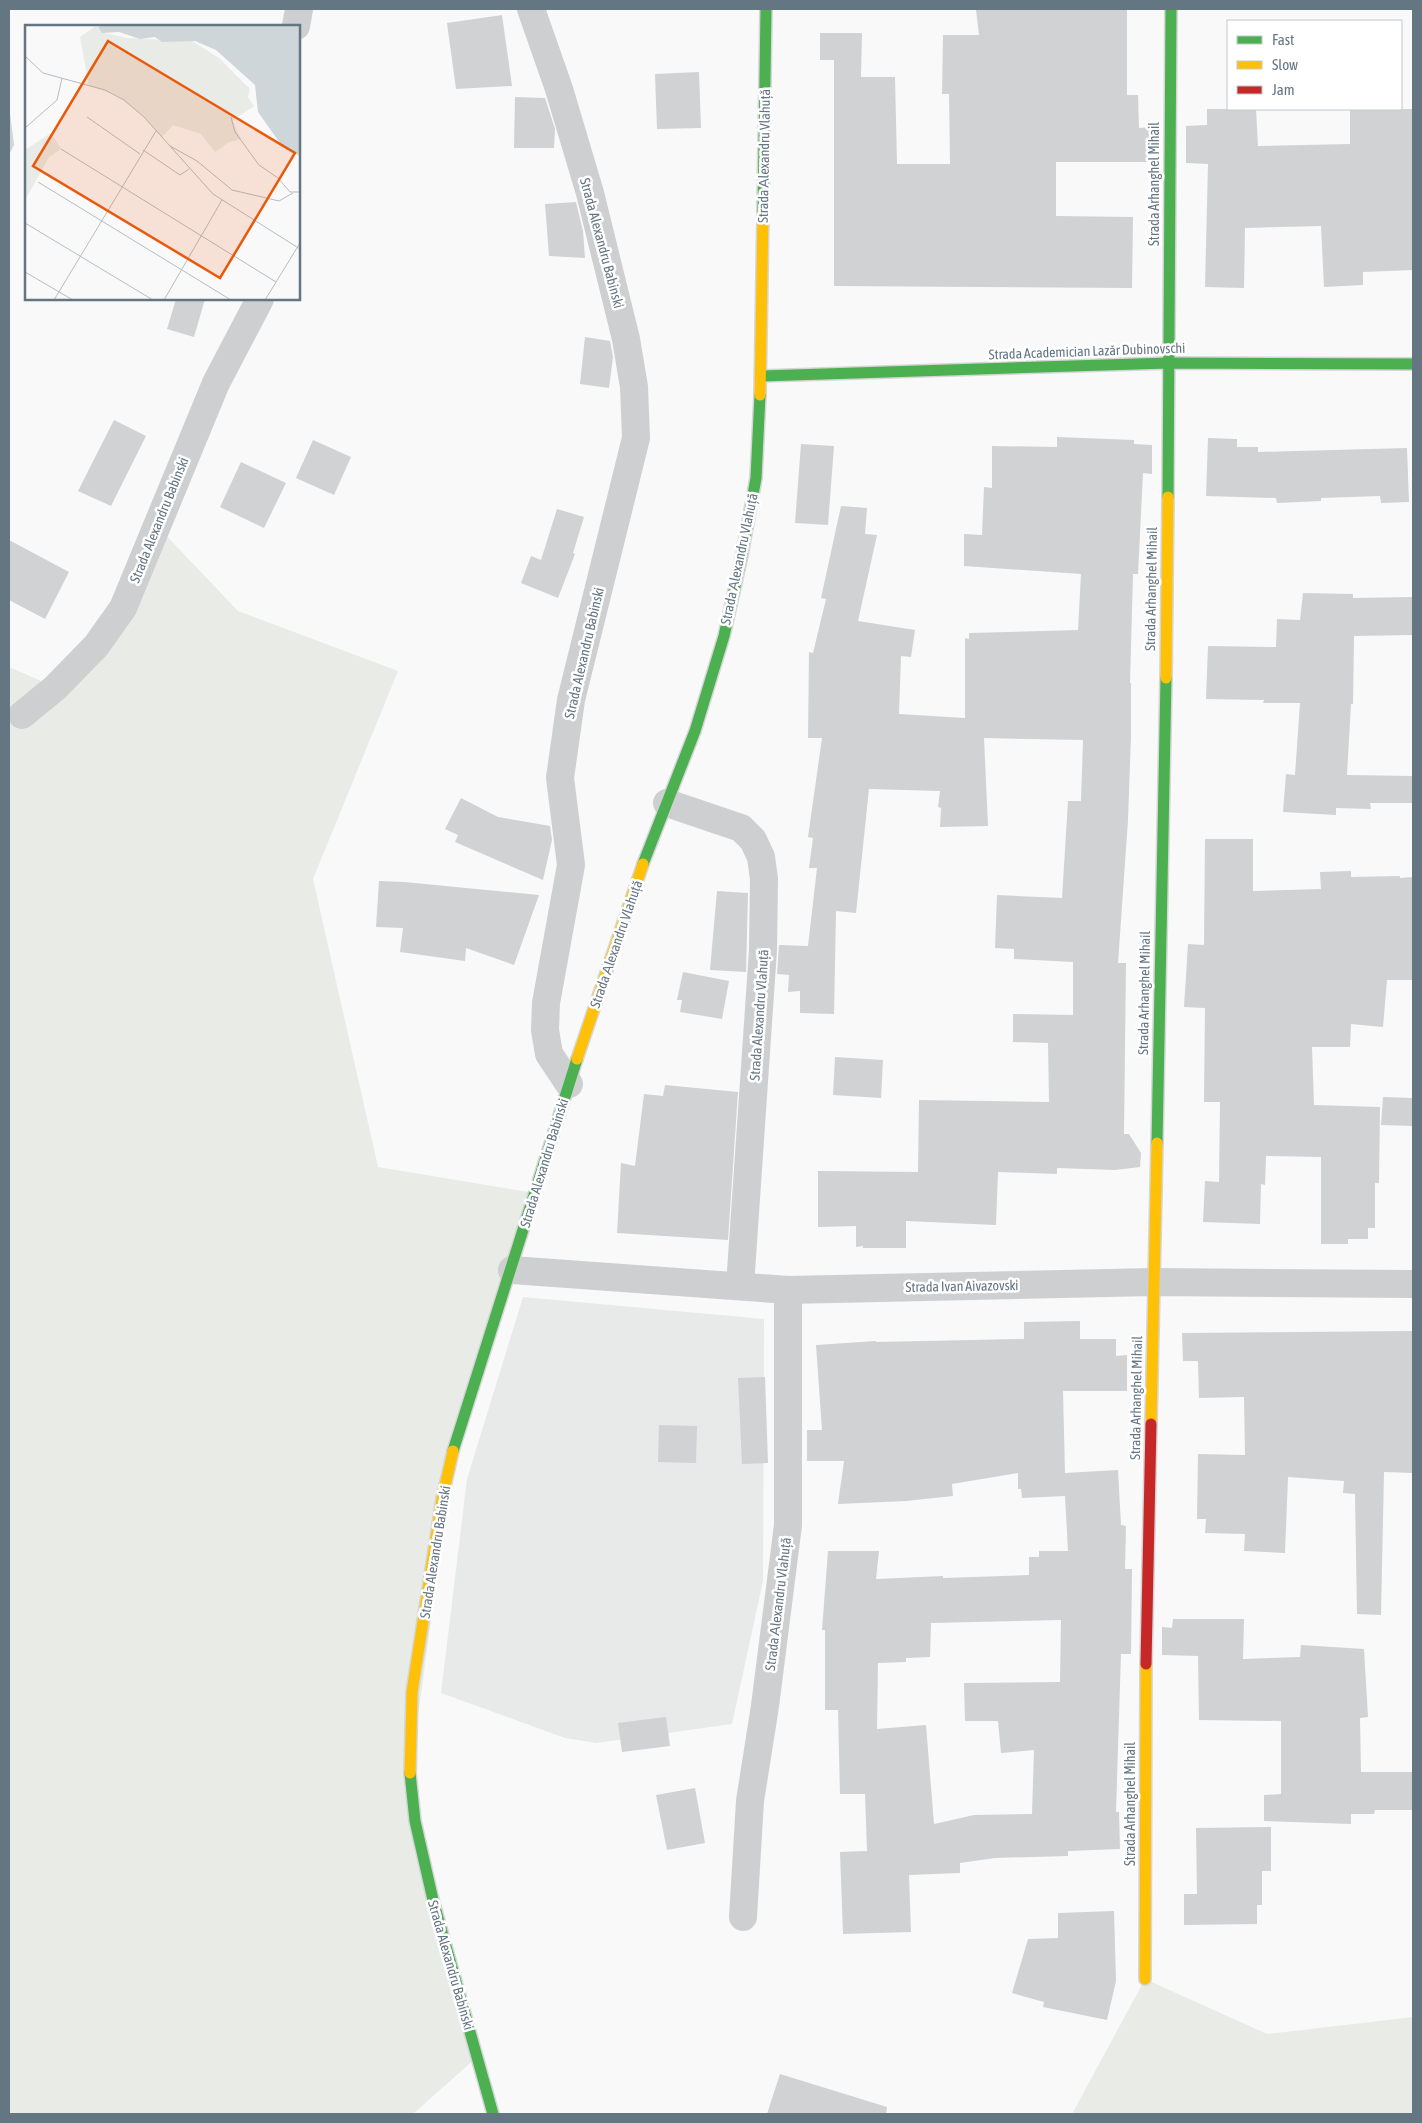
<svg xmlns="http://www.w3.org/2000/svg" width="1422" height="2123" font-family="'Asap Condensed',sans-serif">
<style>
.built{fill:#e8e9e9}
.green{fill:#e8ebe6}
.water{fill:#ced6d9}
.building{fill:#d0d2d3;fill-rule:evenodd}
.lines{fill:none;stroke-linecap:round;stroke-linejoin:round}
.fast-casing{stroke:#d5d6d7;stroke-width:14}
.slow-casing{stroke:#d5d6d7;stroke-width:14}
.jam-casing{stroke:#d5d6d7;stroke-width:14}
.street{stroke:#cecfd0;stroke-width:28}
.fast{stroke:#4caf50;stroke-width:11}
.slow{stroke:#ffc107;stroke-width:11}
.jam{stroke:#c62828;stroke-width:11}
.labels{text-anchor:middle;dominant-baseline:central;stroke-width:5;stroke-linejoin:round;paint-order:stroke}
.street-label{font-size:14px;fill:#657683;stroke:#fff}
.inset-road{fill:none;stroke:#b5bdc3;stroke-width:1}
.view{fill:#e8590c;fill-opacity:0.15;stroke:#e8590c;stroke-width:2.5}
.inset-edge{fill:none;stroke:#657683;stroke-width:2.5}
</style>
<rect width="100%" height="100%" fill="#f9f9f9"/>
<polygon class="built" points="523,1297 764,1319 763,1581 732,1724 596,1743 565,1738 441,1693 467,1479"/>
<g class="green">
<polygon points="157,526 238,611 398,671 313,879 378,1167 534,1193 455,1444 410,1775 477,2057 413,2114 9,2114 9,667 55,687 123,608"/>
<polygon points="1145,1979 1267,2034 1413,2017 1413,2114 1072,2114"/>
</g>
<polygon class="water" points="9,105 14,145 9,155"/>
<g class="building">
<polygon points="994,9 1127,9 1127,95 1138,95 1139,128 1155,127 1154,162 1056,162 1056,216 1133,217 1132,288 834,286 834,60 820,60 820,33 862,33 861,77 895,77 897,164 950,164 949,94 942,94 943,35 979,35 976,10"/>
<polygon points="502,15 512,86 456,89 447,23"/>
<polygon points="699,72 701,128 657,129 655,74"/>
<polygon points="515,97 545,98 555,129 554,148 514,148"/>
<polygon points="1207,109 1256,109 1258,146 1350,144 1350,109 1413,109 1413,270 1363,272 1363,285 1324,287 1321,226 1245,228 1244,288 1205,287 1208,164 1186,163 1186,126 1207,125"/>
<polygon points="576,202 583,231 585,258 549,256 545,204"/>
<polygon points="176,299 205,299 194,337 167,329"/>
<polygon points="585,337 610,341 613,357 609,388 580,384"/>
<polygon points="114,420 146,436 111,506 78,491"/>
<polygon points="1057,437 1134,440 1134,444 1152,445 1152,474 1143,473 1138,574 1133,574 1130,683 1131,683 1131,736 1128,820 1118,963 1126,963 1124,1134 1129,1134 1141,1153 1140,1167 1115,1170 1057,1168 1057,1174 998,1172 996,1225 906,1221 906,1248 863,1248 863,1246 856,1247 856,1226 818,1227 818,1171 918,1172 919,1100 1049,1102 1048,1043 1013,1042 1013,1014 1073,1015 1073,962 1014,959 1014,949 995,948 997,895 1062,898 1068,801 1081,801 1083,740 984,738 988,826 940,827 941,808 938,807 940,791 869,789 856,913 836,911 834,1014 800,1013 800,991 788,992 789,975 777,974 779,945 808,946 817,868 809,868 813,838 808,837 822,738 808,738 809,652 813,653 826,599 821,598 841,506 867,508 865,534 877,535 858,621 915,630 911,657 901,656 899,714 965,718 965,638 969,639 969,633 1078,630 1081,574 964,566 964,534 982,535 984,487 992,488 992,446 1057,447"/>
<polygon points="1208,438 1237,439 1237,447 1258,447 1258,452 1407,448 1409,502 1381,503 1380,496 1321,498 1321,501 1277,503 1276,498 1206,496"/>
<polygon points="313,440 351,457 334,495 296,478"/>
<polygon points="801,444 834,446 828,525 795,523"/>
<polygon points="241,462 286,483 264,528 220,507"/>
<polygon points="557,509 584,517 573,553 575,554 558,598 521,583 531,556 541,560"/>
<polygon points="9,540 69,572 45,619 9,600"/>
<polygon points="1303,593 1353,594 1353,598 1413,597 1413,635 1354,636 1353,704 1351,704 1347,775 1413,776 1413,803 1370,803 1371,809 1336,808 1336,815 1283,812 1286,774 1295,775 1300,703 1263,703 1264,700 1206,699 1208,646 1276,647 1277,619 1300,620"/>
<polygon points="461,798 498,817 550,826 552,840 543,880 455,842 458,835 445,829"/>
<polygon points="1205,839 1253,839 1253,891 1321,889 1320,872 1351,871 1351,877 1400,876 1400,878 1413,877 1413,980 1387,980 1383,1027 1351,1024 1350,1047 1312,1047 1314,1105 1380,1107 1379,1183 1375,1183 1375,1228 1368,1228 1368,1239 1348,1239 1348,1244 1321,1244 1321,1157 1266,1156 1265,1185 1261,1184 1260,1224 1203,1222 1205,1181 1219,1182 1220,1102 1204,1102 1205,1008 1184,1007 1188,944 1204,945"/>
<polygon points="379,881 404,882 539,895 514,965 466,948 465,961 400,952 403,928 376,927"/>
<polygon points="717,891 748,893 746,972 710,970"/>
<polygon points="683,972 729,981 722,1019 680,1012 682,1000 677,1000"/>
<polygon points="835,1057 883,1060 881,1098 833,1095"/>
<polygon points="665,1085 738,1092 728,1240 617,1233 621,1163 635,1166 644,1094 663,1096"/>
<polygon points="1383,1097 1413,1098 1413,1126 1381,1125"/>
<path d="M1080,1321v18h36v17l11,-1v36h-64l2,82 53,-3 3,55 5,1 -1,43h7l-1,85h-10l-5,158h3l1,37 -52,2v5l-73,2 -35,5v10l-51,2 2,57 -68,2 -3,-82 27,-1 -2,-57h-25l-2,-84h-13v-80h-3l6,-79h51l-3,28 67,-3v2l86,-3v-18h10v-6h29l-3,-55 -43,2 -1,-9h-3v-16l-66,11 1,12 -47,5 -68,3 6,-43h-37v-31h15l-6,-85 60,-4v1l148,-3v-17zM1061,1620l-1,62 -96,1 1,38h33l3,32 33,-3 -2,64 -58,1 -40,9 -8,-99 -49,4 1,-66 28,-1v-4l24,-1 1,-34z"/>
<polygon points="1413,1331 1413,1473 1384,1472 1381,1615 1357,1614 1355,1494 1343,1493 1344,1481 1288,1477 1285,1553 1244,1551 1245,1534 1205,1533 1206,1519 1197,1519 1198,1454 1245,1455 1244,1397 1199,1398 1198,1361 1183,1361 1182,1333"/>
<polygon points="765,1377 768,1463 742,1464 738,1378"/>
<polygon points="659,1425 697,1426 696,1463 658,1462"/>
<polygon points="1173,1619 1244,1619 1243,1659 1300,1657 1301,1645 1364,1649 1368,1717 1360,1718 1361,1772 1413,1772 1413,1810 1375,1810 1374,1814 1351,1814 1351,1824 1264,1821 1264,1795 1281,1794 1281,1721 1199,1720 1198,1656 1162,1655 1162,1627 1172,1628"/>
<polygon points="666,1717 670,1746 622,1752 618,1723"/>
<polygon points="695,1788 705,1843 667,1850 656,1795"/>
<polygon points="1271,1827 1271,1871 1262,1871 1262,1905 1257,1905 1257,1924 1184,1925 1184,1894 1197,1894 1196,1828"/>
<polygon points="1114,1911 1116,1981 1107,2020 1043,2007 1044,2002 1012,1993 1028,1939 1058,1938 1058,1913"/>
<polygon points="780,2074 887,2107 886,2114 767,2114"/>
</g>
<g class="lines">
<g class="fast-casing">
<g id="fast">
<polyline points="763,212 766,9"/>
<polyline points="761,376 1168,363 1413,364"/>
<polyline points="1168,497 1171,9"/>
<polyline points="643,864 695,731 724,636 742,555 756,478 760,395"/>
<polyline points="1157,1143 1166,678"/>
<polyline points="453,1451 577,1059"/>
<polyline points="410,1773 415,1821 433,1900 493,2114"/>
</g>
</g>
<g class="slow-casing">
<g id="slow">
<polyline points="760,395 763,212"/>
<polyline points="1166,678 1168,497"/>
<polyline points="577,1059 643,864"/>
<polyline points="1151,1424 1157,1143"/>
<polyline points="410,1773 412,1692 442,1499 453,1451"/>
<polyline points="1145,1979 1146,1664"/>
</g>
</g>
<g class="jam-casing">
<polyline id="jam" points="1146,1664 1151,1424"/>
</g>
<g class="street">
<polyline points="531,9 559,89 590,193 626,339 634,387 636,438 571,700 560,778 571,865 546,1003 545,1030 549,1054 569,1084"/>
<polyline points="296,26 299,9"/>
<polyline points="22,715 55,688 96,646 123,608 216,383 260,299"/>
<polyline points="667,803 741,828 753,840 761,857 764,879 763,950 740,1286"/>
<polyline points="512,1270 788,1290 1153,1282 1413,1284"/>
<polyline points="743,1917 750,1801 765,1706 788,1525 788,1290"/>
</g>
<use href="#fast" class="fast"/>
<use href="#slow" class="slow"/>
<use href="#jam" class="jam"/>
</g>
<g class="labels">
<g class="street-label">
<text transform="translate(764 156) rotate(-89)">Strada Аlexandru Vlahuță</text>
<text transform="translate(1154 184) rotate(-90)">Strada Arhanghel Mihail</text>
<text transform="translate(602 243) rotate(75)">Strada Alexandru Babinski</text>
<text transform="translate(1087 351) rotate(-2)">Strada Academician Lazăr Dubinovschi</text>
<text transform="translate(159 520) rotate(-68)">Strada Alexandru Babinski</text>
<text transform="translate(739 559) rotate(-78)">Strada Аlexandru Vlahuță</text>
<text transform="translate(1151 589) rotate(-89)">Strada Arhanghel Mihail</text>
<text transform="translate(584 653) rotate(-77)">Strada Alexandru Babinski</text>
<text transform="translate(616 944) rotate(-71)">Strada Аlexandru Vlahuță</text>
<text transform="translate(1144 993) rotate(-89)">Strada Arhanghel Mihail</text>
<text transform="translate(759 1015) rotate(-86)">Strada Alexandru Vlahuță</text>
<text transform="translate(544 1163) rotate(-73)">Strada Alexandru Babinski</text>
<text transform="translate(962 1286) rotate(-1)">Strada Ivan Aivazovski</text>
<text transform="translate(1136 1398) rotate(-89)">Strada Arhanghel Mihail</text>
<text transform="translate(435 1552) rotate(-81)">Strada Alexandru Babinski</text>
<text transform="translate(778 1604) rotate(-83)">Strada Аlexandru Vlahuță</text>
<text transform="translate(1130 1804) rotate(-90)">Strada Arhanghel Mihail</text>
<text transform="translate(451 1965) rotate(74)">Strada Alexandru Babinski</text>
</g>
</g>
<g transform="translate(25 25)">
<rect width="275" height="275" fill="#f9f9f9"/>
<path d="M71,1l9,7 22,5 65,3 27,17 31,31 -2,8 6,9 -22,15 9,18 -12,3 -14,10 -14,-18 -28,-9 -11,12 -18,-20 -27,-22 -28,-9 -9,-49zM26,108l10,16 -12,8 -24,43v-50z" fill="#e8ebe6"/>
<path d="M79,0h196v131l-18,-10 -24,-34 -3,-27 -39,-35 -21,-9 -33,1 -7,-5 -15,2 -21,-7 -17,1 -4,-6z" fill="#ced6d9"/>
<path class="inset-road" d="M0,31l18,17 62,17 19,10 20,17 69,77 87,55M62,92l53,37M206,92l4,15 24,33 19,13 12,14h10M0,103l32,-28 5,-22M145,121l27,15 35,29 47,11 14,-8M36,124l215,133M118,125l37,25 9,-6M13,157l193,118M0,198l128,77M0,247l48,28M29,275l102,-169M139,275l58,-100M240,275l35,-57"/>
<path class="view" d="M83,16l187,112 -75,125 -187,-112z"/>
<rect width="275" height="275" class="inset-edge"/>
</g>
<rect width="1422" height="2123" fill="none" stroke="#657683" stroke-width="20"/>
<rect x="1227" y="20" width="175" height="90" fill="#ffffff" stroke="#c1c8cd"/>
<rect x="1237" y="36" width="25" height="8" fill="#4caf50" stroke="#c1c8cd"/>
<text x="1272" y="45" font-size="15" fill="#657683">Fast</text>
<rect x="1237" y="61" width="25" height="8" fill="#ffc107" stroke="#c1c8cd"/>
<text x="1272" y="70" font-size="15" fill="#657683">Slow</text>
<rect x="1237" y="86" width="25" height="8" fill="#c62828" stroke="#c1c8cd"/>
<text x="1272" y="95" font-size="15" fill="#657683">Jam</text>
</svg>
